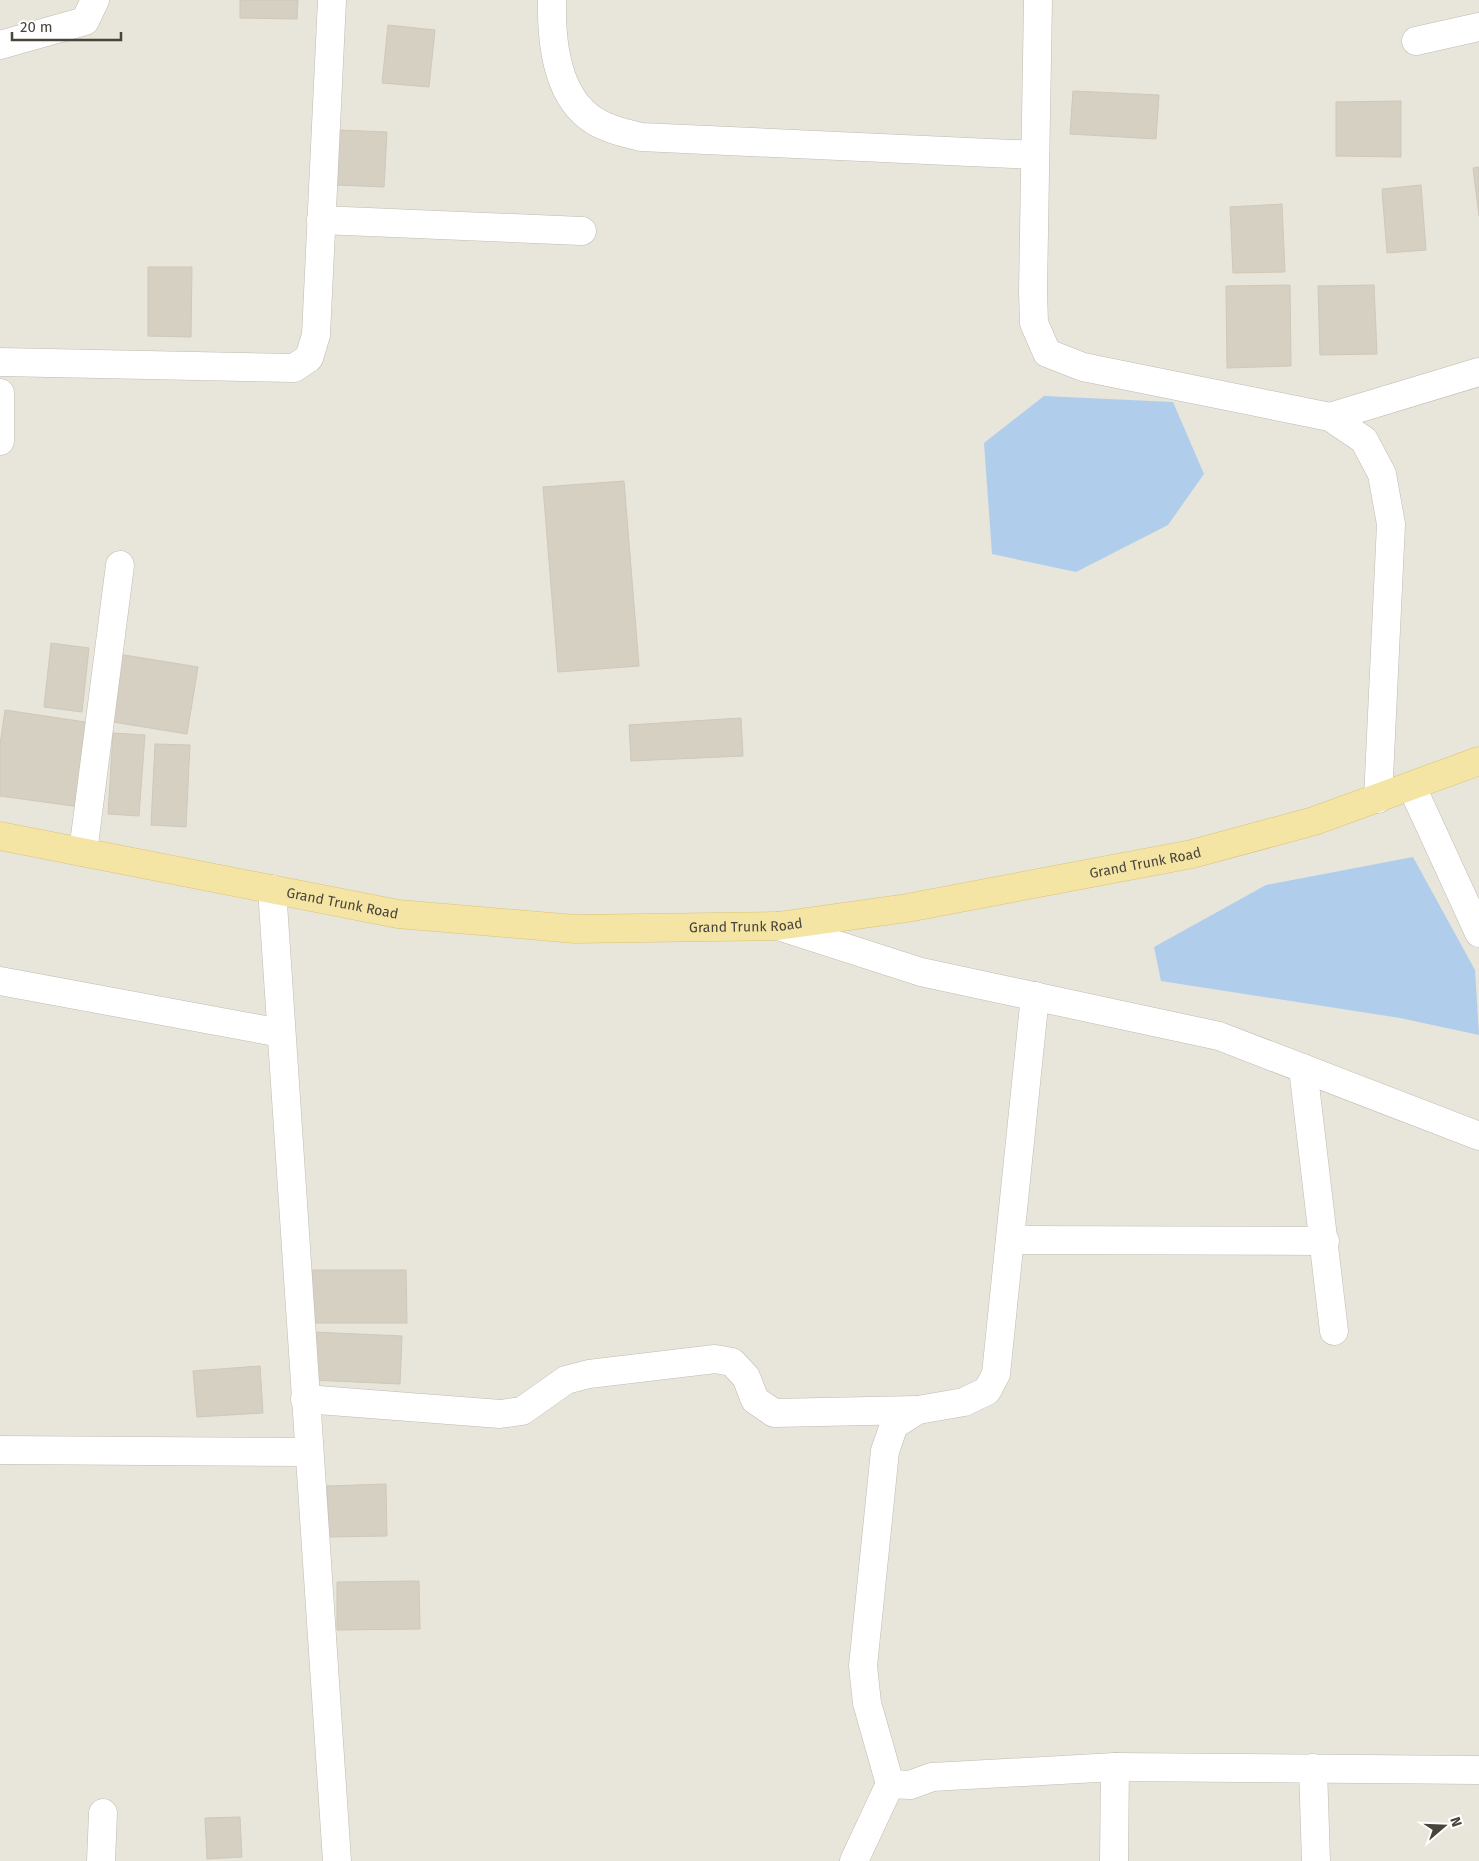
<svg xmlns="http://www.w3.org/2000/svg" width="1479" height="1861" font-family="'Fira Sans',sans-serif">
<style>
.residential{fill:#e8e5db}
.water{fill:#b0ceeb}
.building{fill:#d6d0c3;stroke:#d0c8b7}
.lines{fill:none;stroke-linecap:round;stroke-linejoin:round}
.minor-casing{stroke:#c0bbb0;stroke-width:29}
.major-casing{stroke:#dac376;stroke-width:29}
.minor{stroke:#fff;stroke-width:28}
.major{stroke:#f5e5a5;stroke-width:28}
.labels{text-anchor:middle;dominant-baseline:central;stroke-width:4.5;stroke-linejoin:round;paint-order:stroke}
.street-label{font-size:14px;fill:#49443b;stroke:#fff}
</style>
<rect width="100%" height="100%" fill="#f5f3ed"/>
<rect class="residential" x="0" y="0" width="1479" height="1861"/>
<g class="water">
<polygon points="1044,396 1173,402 1204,474 1168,525 1076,572 992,554 984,443"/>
<polygon points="1413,857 1475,970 1479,1035 1400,1018 1161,981 1154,947 1266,885"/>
</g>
<g class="building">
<polygon points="240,0 298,0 297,19 240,18"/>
<polygon points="388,25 435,30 429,87 382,83"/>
<polygon points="1073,91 1159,95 1156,139 1070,134"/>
<polygon points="1401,101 1401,157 1336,156 1336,102"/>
<polygon points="339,130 387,132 384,187 337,185"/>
<polygon points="1479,167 1479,216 1473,168"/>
<polygon points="1421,185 1426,250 1387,253 1382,189"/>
<polygon points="1282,204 1285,272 1233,273 1230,207"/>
<polygon points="148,267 192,267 191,337 148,336"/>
<polygon points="1290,285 1291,366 1227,368 1226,286"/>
<polygon points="1374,285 1377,354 1320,355 1318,286"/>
<polygon points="624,481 639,666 558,672 543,487"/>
<polygon points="51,643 89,648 82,712 44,707"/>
<polygon points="118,654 198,667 187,734 107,721"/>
<polygon points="5,710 92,723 80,807 0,796 0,745"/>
<polygon points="741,718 743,756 631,761 629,725"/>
<polygon points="113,733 145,735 139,816 108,814"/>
<polygon points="155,744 190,745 186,827 151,825"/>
<polygon points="308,1270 406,1270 407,1323 308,1323"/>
<polygon points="313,1332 402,1336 400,1384 311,1380"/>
<polygon points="260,1366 263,1413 197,1417 193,1371"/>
<polygon points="386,1484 387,1536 329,1537 327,1486"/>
<polygon points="419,1581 420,1629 337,1630 337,1582"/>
<polygon points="240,1817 242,1857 207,1859 205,1818"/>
</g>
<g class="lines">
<g class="minor-casing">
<g id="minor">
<path d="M552,0c-1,46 5,108 55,127 11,5 23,7 34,10l394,18"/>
<polyline points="1038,0 1033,291 1034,323 1047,353 1083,367 1330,417 1364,440 1382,474 1391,524 1378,799"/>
<polyline points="1416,41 1479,27"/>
<polyline points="0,45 85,21 95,0"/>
<polyline points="321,220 582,231"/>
<polyline points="0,362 294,368 309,358 316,335 332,0"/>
<polyline points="0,393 0,441"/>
<polyline points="1330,417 1479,372"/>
<polyline points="1412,787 1479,933"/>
<polyline points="83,852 120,565"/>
<polyline points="272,889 337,1861"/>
<polyline points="778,926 921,972 1219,1036 1479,1136"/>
<polyline points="0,981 281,1033"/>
<polyline points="1303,1068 1334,1331"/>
<polyline points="1010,1240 1325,1241"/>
<polyline points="305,1399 500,1414 522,1411 566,1380 589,1374 715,1359 732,1362 746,1377 755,1400 774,1413 917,1410"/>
<polyline points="0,1450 309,1452"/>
<polyline points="1313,1768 1316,1861"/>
<polyline points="890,1784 867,1703 863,1666 885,1451 894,1425 918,1410 964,1402 987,1391 996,1374 1035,996"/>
<polyline points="101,1861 103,1813"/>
<polyline points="854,1861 890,1784 910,1785 932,1777 1115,1767 1479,1770"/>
<polyline points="1114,1861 1115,1767"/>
</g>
</g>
<g class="major-casing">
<g id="major">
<path id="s1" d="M0,836l398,78 177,15 203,-3 129,-18 285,-54 122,-33 165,-60"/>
</g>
</g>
<use href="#minor" class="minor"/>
<use href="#major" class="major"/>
</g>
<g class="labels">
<g class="street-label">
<text stroke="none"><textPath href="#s1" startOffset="1159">Grand Trunk Road</textPath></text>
<text stroke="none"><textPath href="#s1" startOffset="349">Grand Trunk Road</textPath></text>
<text stroke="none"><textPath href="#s1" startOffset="754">Grand Trunk Road</textPath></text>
</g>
</g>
<g transform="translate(1444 1826) rotate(71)" stroke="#ffffff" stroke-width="4" paint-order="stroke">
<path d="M0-4L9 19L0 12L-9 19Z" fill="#49443b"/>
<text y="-8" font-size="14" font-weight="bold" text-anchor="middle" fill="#49443b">N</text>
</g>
<path d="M12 32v8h109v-8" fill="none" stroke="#49443b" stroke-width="2.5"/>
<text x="20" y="32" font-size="15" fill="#49443b" stroke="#ffffff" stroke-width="4" paint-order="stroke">20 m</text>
</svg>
